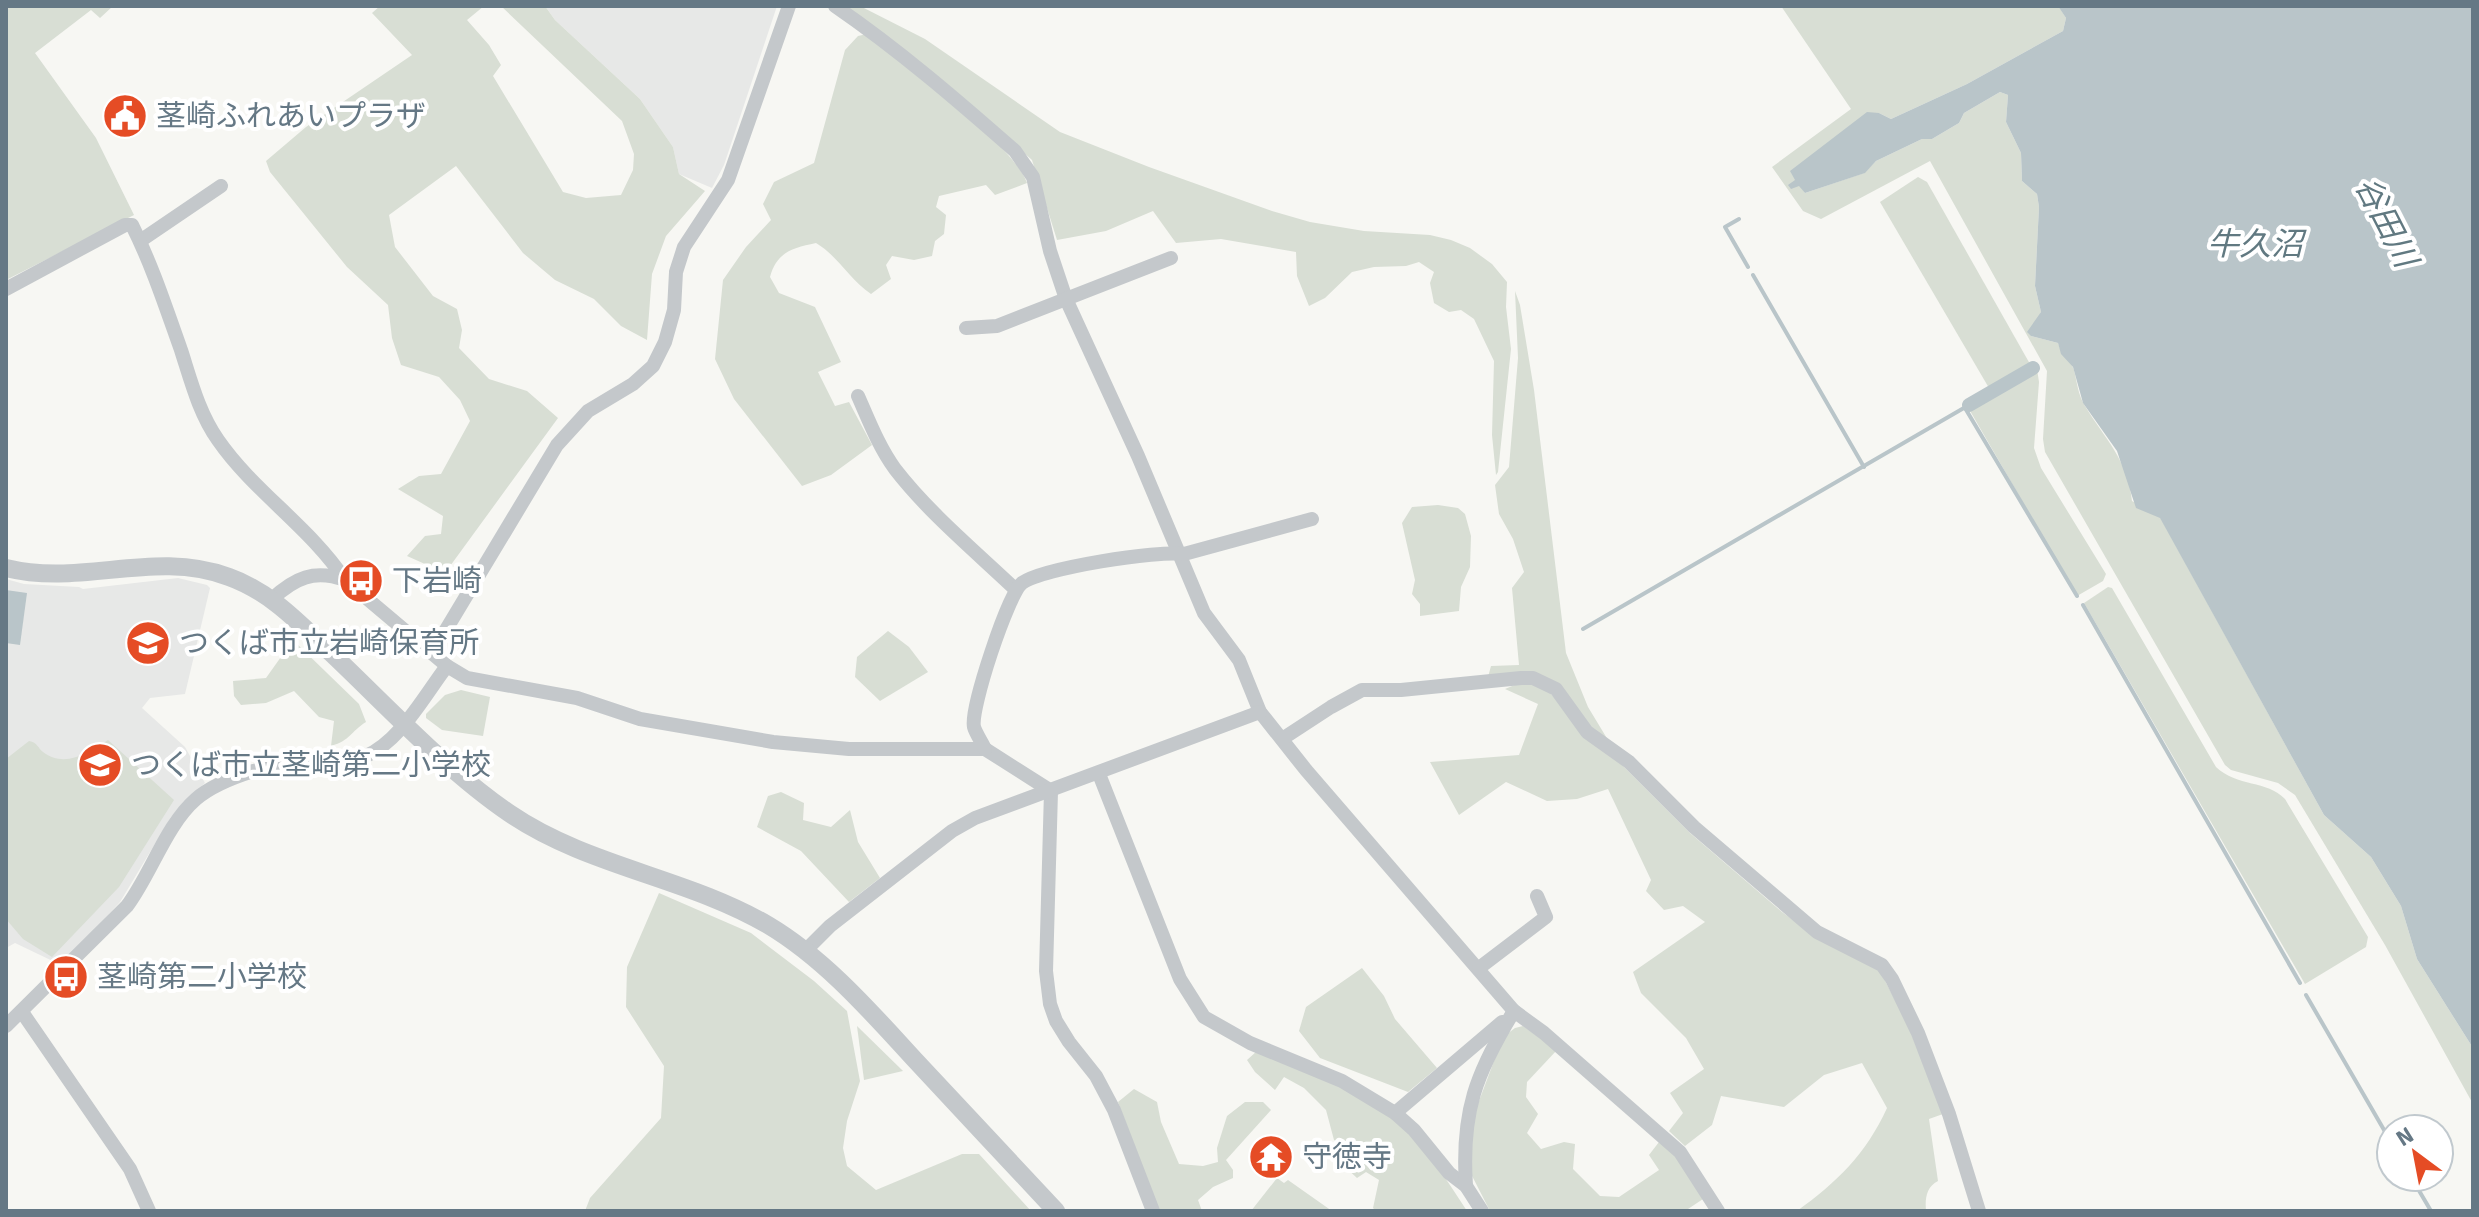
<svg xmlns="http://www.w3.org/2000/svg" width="2479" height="1217" font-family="Signika,'Noto Sans JP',sans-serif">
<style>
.built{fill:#e7e8e7}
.green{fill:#d8ded4}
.water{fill:#b9c5c9}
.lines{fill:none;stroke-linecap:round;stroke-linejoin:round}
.stream{stroke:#b9c5c9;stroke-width:4}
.canal{stroke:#b9c5c9;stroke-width:14}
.minor{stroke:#c4c8cb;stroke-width:14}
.tertiary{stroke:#c4c8cb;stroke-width:18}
.labels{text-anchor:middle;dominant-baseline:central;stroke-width:8;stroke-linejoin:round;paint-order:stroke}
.poi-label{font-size:30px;fill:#657885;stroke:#fff;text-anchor:start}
.water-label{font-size:32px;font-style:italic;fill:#617981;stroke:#fff}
</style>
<rect width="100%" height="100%" fill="#f7f7f3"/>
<g class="built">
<polygon points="545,6 777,6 724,165 712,188 679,174 673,147 640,99 555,20"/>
<polygon points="178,578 207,585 210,588 185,694 150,698 142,708 185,747 205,783 184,801 171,817 120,902 61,965 15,943 6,948 6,579 24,584 79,587 83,589"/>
</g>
<g class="green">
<polygon points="6,6 113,6 100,18 91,10 35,53 96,138 134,215 6,280"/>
<polygon points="380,6 484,6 467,20 489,45 501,65 493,76 563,192 586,198 621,195 633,170 634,154 622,121 501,6 545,6 555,20 640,99 673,147 679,174 705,191 666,236 652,274 647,340 621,326 594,299 555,280 523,253 456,166 389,215 395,247 433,296 457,309 462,330 459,348 489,379 527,391 558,418 445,573 407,556 425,536 441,534 443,516 398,489 419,476 441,474 470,421 460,400 439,377 401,365 392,338 388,305 347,267 270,172 266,161 306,127 412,55 372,13"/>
<polygon points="846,6 860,6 925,39 1060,132 1149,167 1272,211 1310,222 1364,231 1430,235 1451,240 1470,248 1492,264 1507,282 1506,307 1511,349 1498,472 1496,475 1492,435 1494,361 1474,319 1461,310 1449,312 1434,303 1430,283 1434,272 1419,262 1406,266 1374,267 1352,272 1325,298 1309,306 1297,276 1296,252 1221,239 1176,243 1153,211 1106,231 1057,240 1032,160 946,83"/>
<path d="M1781,6l278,1 7,11 -3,13 -96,53 -76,35 -12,-6 -88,59 14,21 59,-20 12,-12 46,-22h10l27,-16 5,-10 36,-21 8,3 -2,27 15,31 1,28 15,13 2,13 -4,79 6,26 -10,24 27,7c3,11 13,17 16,27 3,12 4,25 11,36 20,33 43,54 47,95l28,16 164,298 47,42 30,49 16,53 56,89v56l-88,-159 -90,-150 -17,-12 -47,-13 -6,-5 -180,-313 -2,-13 4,-68 -117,-210 -109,58 -18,-8 -31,-44 79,-58z"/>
<path d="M867,34c34,26 149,113 160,149l-32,12 -9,-10 -47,11 -3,11 10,8 -2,19 -9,7 -3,15 -18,4 -22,-4 -6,9 5,14 -20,15c-22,-15 -33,-38 -55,-51 -24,5 -39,9 -46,34l9,16 36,14 26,55 -23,10 17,34 14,-4 23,43 -41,30 -29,11 -68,-87 -19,-40 8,-79 23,-33 25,-27 -8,-16 11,-22 40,-19 31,-113 13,-14z"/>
<polygon points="1918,177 1927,182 2030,364 1989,388 1880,202"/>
<polygon points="1515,291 1520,305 1534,390 1566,653 1588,707 1611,745 1591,731 1564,690 1488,677 1491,666 1519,665 1512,588 1524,572 1513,539 1499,514 1495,485 1509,467 1518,358"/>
<polygon points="2037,369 2039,382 2034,448 2041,468 2106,574 2103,581 2077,596 1969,409"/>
<polygon points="1438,505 1458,508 1465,514 1471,536 1470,567 1461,587 1459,611 1420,616 1420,604 1412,594 1415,580 1402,523 1412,507"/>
<path d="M2108,587l4,1 104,179c21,20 51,13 69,32l83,138 -2,10 -61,37 -221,-381z"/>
<polygon points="888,631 909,647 928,672 880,701 855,677 857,657"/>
<path d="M293,640l66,64 7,18c-16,10 -15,18 -35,24l3,-25 -15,-4 -25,-26 -28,12 -25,2 -7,-9 -1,-15 33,-3z"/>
<path d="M1532,683l13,5 145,145 92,79 38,28 60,31 27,52 36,91 -14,5 9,62c-12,6 -13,18 -12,30h-129c40,-29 69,-57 90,-103l-25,-45 -38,12 -40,32 -63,-11 -9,29 -27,21 -16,-15 14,-18 -13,-20 34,-24 -18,-31 -45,-45 -8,-21 72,-50 -22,-16 -19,4 -18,-19 5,-11 -43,-91 -31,10 -30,2 -41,-19 -47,33 -29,-53 89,-7 19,-51 -33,-15 12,-5z"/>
<polygon points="461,690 490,697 483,736 442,730 426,718 426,714 445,695"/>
<path d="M108,740l66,60 -55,87 -67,70 -29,-18 -17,-20v-160l23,-18c9,2 8,6 14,11 22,17 47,0 65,-12z"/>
<polygon points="781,792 804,803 803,820 831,827 850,810 858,842 880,878 849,902 801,851 757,827 768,796"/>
<polygon points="659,893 751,933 814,981 847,1011 860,1081 847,1121 843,1148 847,1166 876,1190 962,1154 979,1154 1031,1211 585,1211 590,1198 661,1118 664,1066 626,1007 627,967"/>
<polygon points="1362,968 1384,996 1395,1019 1437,1068 1408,1092 1320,1058 1299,1031 1306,1007"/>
<polygon points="857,1026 903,1071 864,1080"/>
<polygon points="1523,1026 1557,1050 1527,1082 1526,1097 1538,1114 1527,1133 1541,1149 1564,1142 1575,1144 1573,1169 1600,1196 1619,1197 1659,1170 1649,1155 1659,1142 1676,1155 1703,1199 1685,1211 1490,1211 1469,1170 1470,1125 1503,1037 1515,1028"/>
<path d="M1257,1051c50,21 105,40 146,77 26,23 45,54 64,83h-91l-3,-3 6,-28 -13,-8 -9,6 -13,-12 10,-13 -20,-13 -8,-30 -22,-22 -20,-11 -9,13 -20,-18 -8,-12z"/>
<polygon points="1134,1089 1157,1102 1161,1122 1179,1164 1203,1166 1218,1162 1217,1148 1227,1116 1245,1102 1263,1102 1271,1110 1226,1160 1233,1170 1233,1178 1213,1187 1198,1200 1202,1211 1159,1211 1118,1102"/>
<polygon points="1277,1178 1284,1183 1288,1180 1332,1211 1251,1211"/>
</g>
<g class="water">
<polygon points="2058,6 2471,6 2473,10 2473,1048 2417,959 2401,906 2371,857 2324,815 2160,518 2136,508 2117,451 2083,403 2073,367 2061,354 2058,343 2031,336 2027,332 2041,312 2035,286 2039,207 2037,194 2022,181 2021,153 2006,122 2008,95 2000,92 1964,113 1959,123 1932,139 1922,139 1876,161 1865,173 1805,193 1799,186 1791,189 1788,185 1795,180 1790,171 1867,112 1879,113 1891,119 1967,84 2063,31 2066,18"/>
<polygon points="6,590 27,593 20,645 6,643"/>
</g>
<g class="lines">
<g class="stream">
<polyline points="1739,219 1725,227 1748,267"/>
<polyline points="1753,275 1864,467"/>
<polyline points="1965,408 2077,596"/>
<polyline points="2083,605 2300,983"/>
<polyline points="1583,629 1969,405"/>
<polyline points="2306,995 2391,1142"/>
<polyline points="2411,1177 2431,1211"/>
</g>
<polyline class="canal" points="1969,405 2033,368"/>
<g class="minor">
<path d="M835,6c64,44 122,94 180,145l18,26 17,74 16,48 72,157 66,157 35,47 21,52 46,58 208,241 30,22 136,119 38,59"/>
<polyline points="140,241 221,186"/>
<path d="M6,289l119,-64h7c20,40 34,83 49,125 10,31 18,63 37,90 36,52 92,87 127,140"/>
<polyline points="966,328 997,326 1171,258"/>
<path d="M858,396c11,25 21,51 37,73 34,44 80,82 120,120"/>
<path d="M272,599c23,-21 42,-30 73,-19l102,86 20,12 110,20 63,21 133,23 76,7h136l66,42 -5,180 4,33 6,17 13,21 27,34 18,34 39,101"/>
<polyline points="432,653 557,445 588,411 633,384 653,366 665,342 674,310 676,272 684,247 728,180 789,6"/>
<polyline points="1282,739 1331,707 1362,690 1401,690 1521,678 1533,678 1556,689 1587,732 1629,762 1694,827 1817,932 1882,965 1892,979 1918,1033 1949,1114 1979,1211"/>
<path d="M985,749c-3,-7 -9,-15 -11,-22 -4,-18 34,-133 48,-144 21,-15 136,-33 162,-29l128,-35"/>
<polyline points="1099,774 1180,979 1204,1017 1250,1043 1342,1081 1395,1113 1414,1130 1449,1173 1466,1186 1482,1211"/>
<polyline points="805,951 830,926 952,831 975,818 1260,712"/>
<polyline points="1479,968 1546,917 1537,896"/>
<polyline points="22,1012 130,1169 149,1211"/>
<path d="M6,1026l121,-120c24,-32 39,-81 69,-107 15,-13 38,-22 57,-28 31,-7 84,-3 111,-14 36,-15 60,-61 83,-91"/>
<polyline points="1395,1113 1502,1022"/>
<path d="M1466,1186c-5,-74 10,-113 48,-175"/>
</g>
<path class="tertiary" d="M6,568c77,19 148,-19 223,9 42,15 71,47 102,76 56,53 115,117 178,160 79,54 177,64 259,112 57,34 103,87 147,135 47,50 94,101 141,151"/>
</g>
<defs>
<g id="civic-disc" transform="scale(2.3)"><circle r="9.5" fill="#e54c25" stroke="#fff"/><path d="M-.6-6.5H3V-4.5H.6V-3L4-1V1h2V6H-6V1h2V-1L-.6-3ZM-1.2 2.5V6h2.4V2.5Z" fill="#fff"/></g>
<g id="bus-disc" transform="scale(2.3)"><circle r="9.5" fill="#e54c25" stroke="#fff"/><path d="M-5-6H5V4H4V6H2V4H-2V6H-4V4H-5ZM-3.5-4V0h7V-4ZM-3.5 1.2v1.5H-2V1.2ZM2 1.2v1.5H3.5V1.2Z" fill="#fff"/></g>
<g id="school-disc" transform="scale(2.3)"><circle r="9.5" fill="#e54c25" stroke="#fff"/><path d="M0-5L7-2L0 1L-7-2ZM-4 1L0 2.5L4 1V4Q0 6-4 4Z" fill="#fff"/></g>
<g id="temple-disc" transform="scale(2.3)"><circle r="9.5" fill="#e54c25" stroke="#fff"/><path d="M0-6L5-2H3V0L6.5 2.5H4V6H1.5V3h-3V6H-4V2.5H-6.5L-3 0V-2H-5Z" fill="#fff"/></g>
</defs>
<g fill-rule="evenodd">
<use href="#civic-disc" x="125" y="116"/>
<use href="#bus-disc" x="361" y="581"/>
<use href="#school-disc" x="148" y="643"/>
<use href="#school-disc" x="100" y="765"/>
<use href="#bus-disc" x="66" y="977"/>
<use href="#temple-disc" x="1271" y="1157"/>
</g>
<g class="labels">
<g class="poi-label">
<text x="156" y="116">茎崎ふれあいプラザ</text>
<text x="392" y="581">下岩崎</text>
<text x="179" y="643">つくば市立岩崎保育所</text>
<text x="131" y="765">つくば市立茎崎第二小学校</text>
<text x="97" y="977">茎崎第二小学校</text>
<text x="1302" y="1157">守徳寺</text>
</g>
<g class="water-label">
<text transform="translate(2386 222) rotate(63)">谷田川</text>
<text x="2255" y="244">牛久沼</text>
</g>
</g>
<rect width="2479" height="1217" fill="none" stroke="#657885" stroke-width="16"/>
<g transform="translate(2415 1153) rotate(328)"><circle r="38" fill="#ffffff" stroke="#c1c9ce" stroke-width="2"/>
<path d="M0-6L14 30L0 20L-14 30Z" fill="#e54c25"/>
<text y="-12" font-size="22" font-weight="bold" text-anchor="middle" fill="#657885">N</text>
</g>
</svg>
